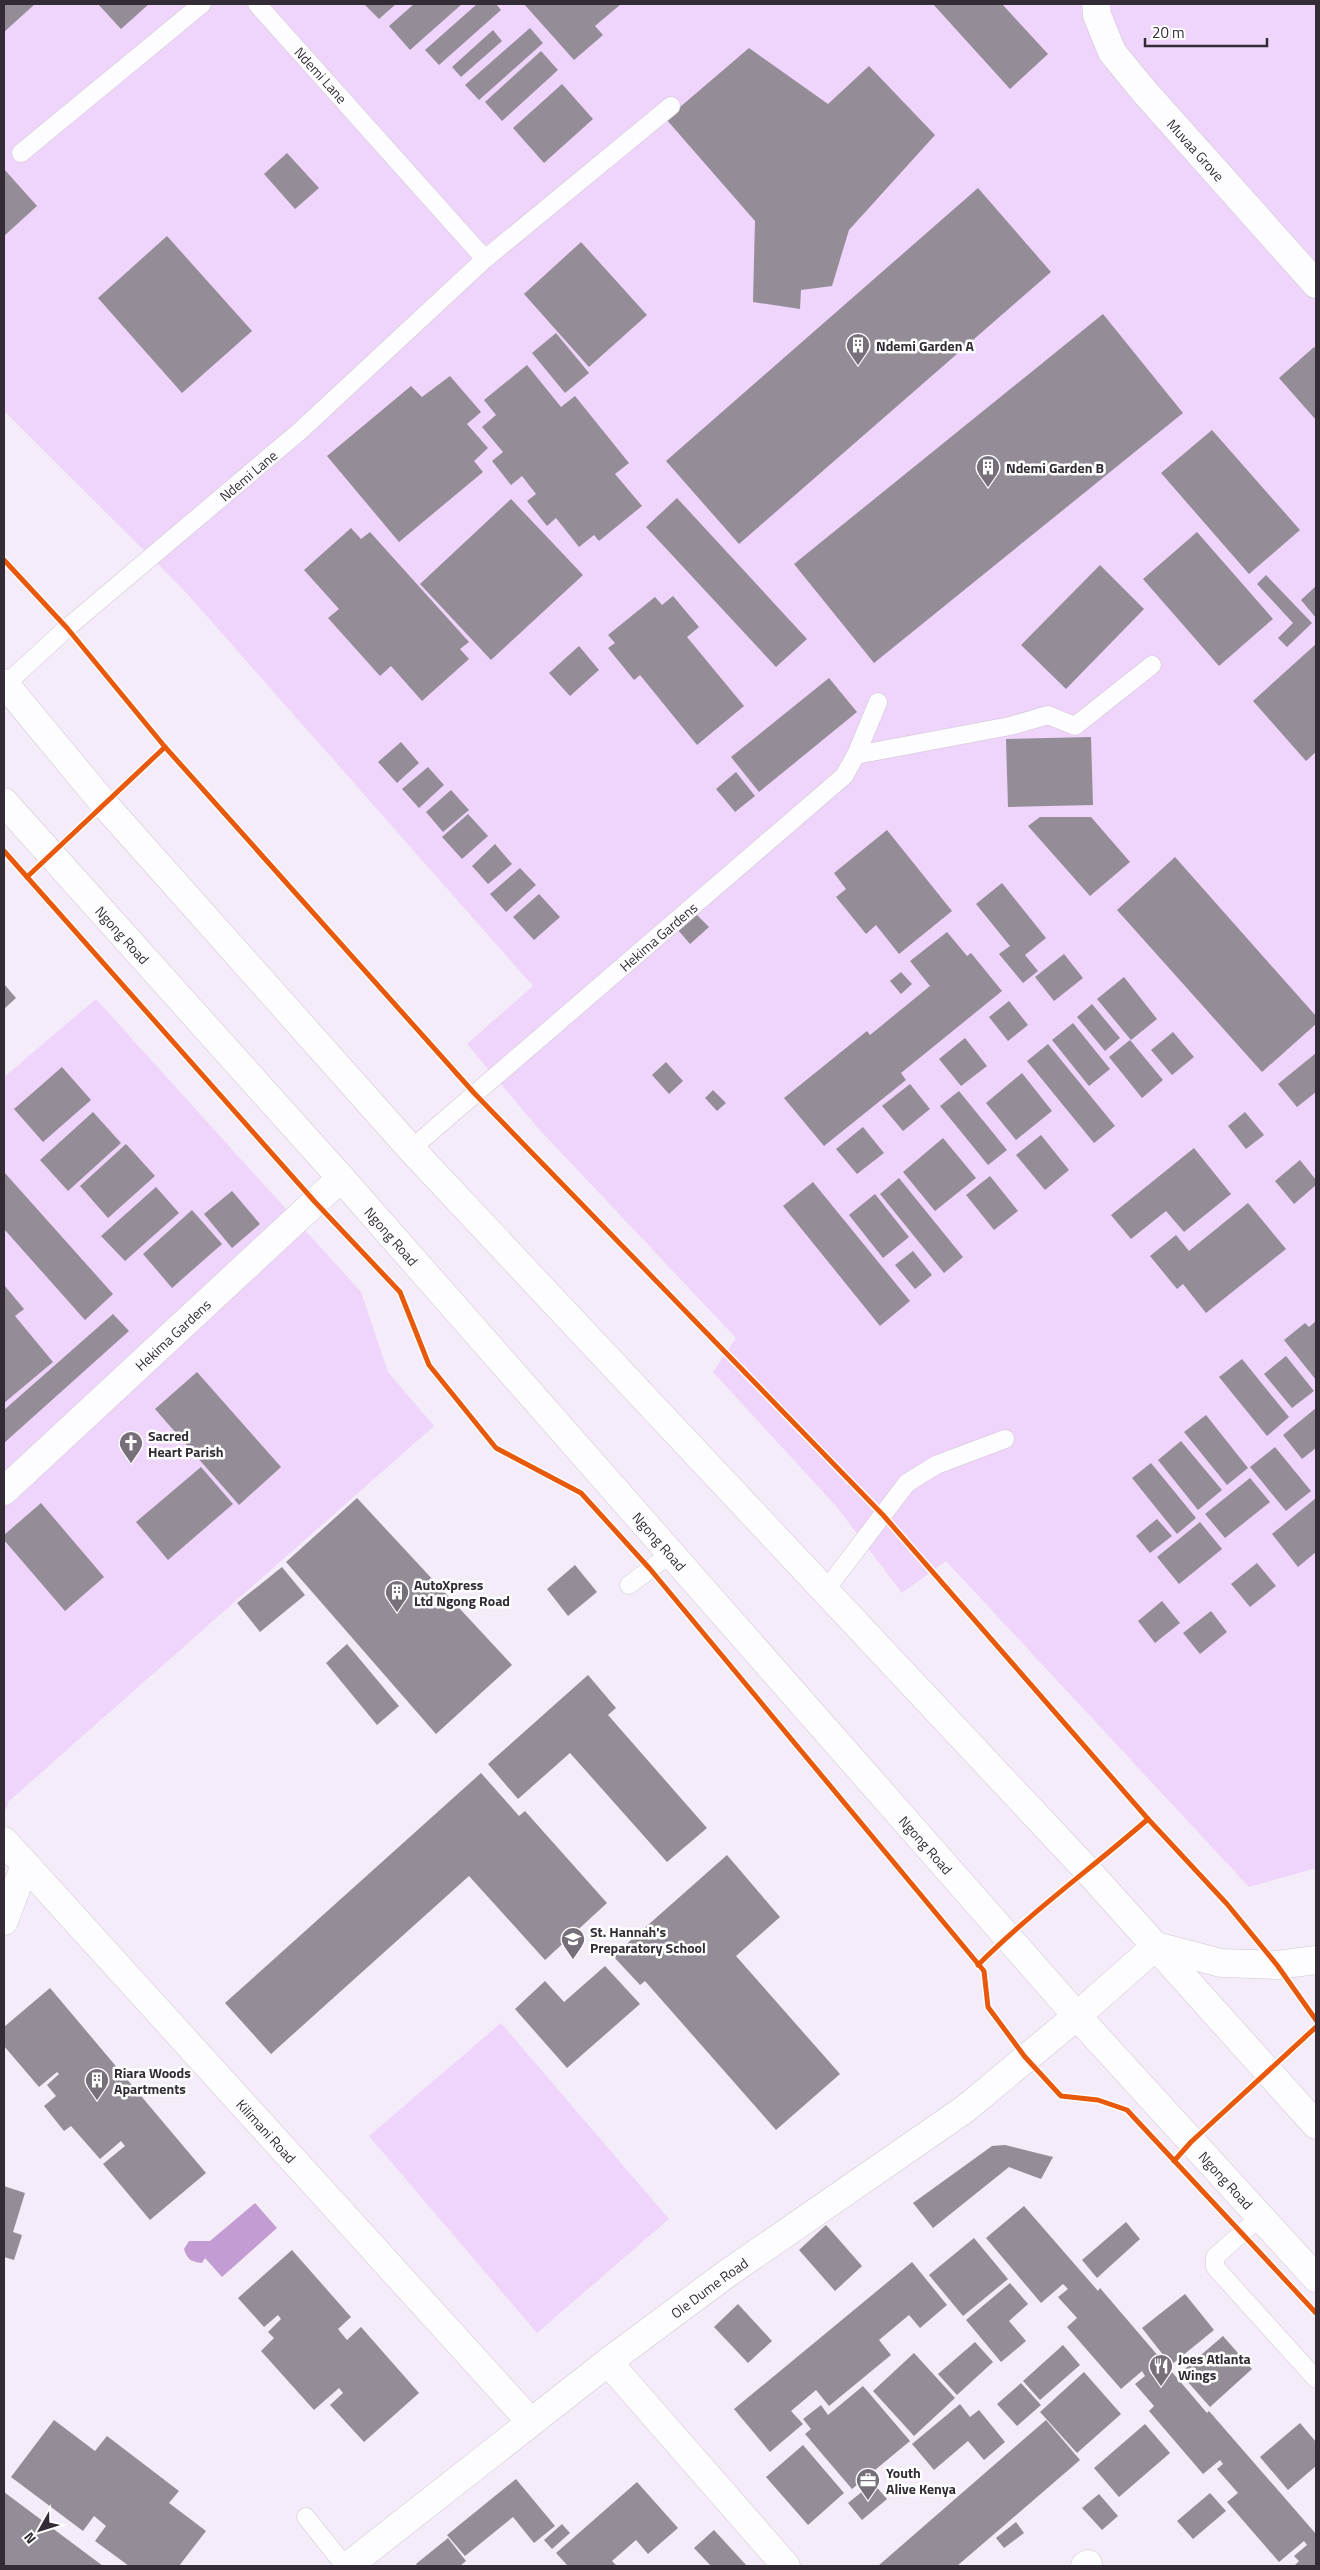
<svg xmlns="http://www.w3.org/2000/svg" width="1320" height="2570" font-family="'Titillium Web',sans-serif">
<style>
.green{fill:#efd4fb}
.water{fill:#c29cd2}
.building{fill:#948d97}
.lines{fill:none;stroke-linecap:round;stroke-linejoin:round}
.service-casing{stroke:#cfc7d2;stroke-width:19}
.minor-casing{stroke:#cfc7d2;stroke-width:29}
.tertiary-casing{stroke:#cfc7d2;stroke-width:29}
.secondary-casing{stroke:#cfc7d2;stroke-width:29}
.service{stroke:#fdfcfe;stroke-width:18}
.minor{stroke:#fdfcfe;stroke-width:28}
.tertiary{stroke:#fdfcfe;stroke-width:28}
.secondary{stroke:#fdfcfe;stroke-width:28}
.cycleway-casing{stroke:#fff;stroke-width:8}
.cycleway{stroke:#e8590c;stroke-width:5}
.labels{text-anchor:middle;dominant-baseline:central;stroke-width:5;stroke-linejoin:round;paint-order:stroke}
.street-label{font-size:14px;fill:#332c36;stroke:#fff}
.poi-label{font-size:14px;font-weight:bold;fill:#332c36;stroke:#fff;text-anchor:start}
</style>
<rect width="100%" height="100%" fill="#f4ecf8"/>
<g class="green">
<polygon points="4,4 1316,4 1316,1868 1249,1887 946,1561 902,1593 836,1506 713,1372 736,1338 537,1127 467,1044 533,986 182,588 4,411"/>
<polygon points="96,999 361,1292 388,1372 434,1426 9,1801 4,1814 4,1077"/>
<polygon points="501,2023 669,2219 537,2333 369,2136"/>
</g>
<path class="water" d="M255,2203l22,25 -55,49 -17,-19 -3,5c-11,-1 -15,-4 -18,-14l5,-8h21z"/>
<g class="building">
<polygon points="4,4 35,4 4,32"/>
<polygon points="98,4 149,4 121,29"/>
<polygon points="364,4 396,4 379,19"/>
<polygon points="414,4 462,4 410,50 389,26"/>
<polygon points="477,4 496,4 501,10 439,65 425,50"/>
<polygon points="524,4 621,4 595,26 603,35 574,60"/>
<polygon points="933,4 1002,4 1048,54 1010,89"/>
<polygon points="530,28 543,43 479,100 465,85"/>
<polygon points="493,30 502,41 461,77 452,67"/>
<polygon points="749,48 828,104 869,66 935,135 849,230 832,286 801,290 800,309 753,302 755,221 666,119"/>
<polygon points="541,51 558,70 502,121 485,102"/>
<polygon points="562,84 593,119 544,163 513,128"/>
<polygon points="287,153 319,188 295,209 264,174"/>
<polygon points="4,169 37,206 4,236"/>
<polygon points="978,188 1051,272 739,544 666,461"/>
<polygon points="167,236 252,331 182,393 98,298"/>
<polygon points="581,242 647,315 589,367 524,294"/>
<polygon points="1103,314 1183,413 874,663 794,564"/>
<polygon points="556,333 589,373 565,393 532,353"/>
<polygon points="1314,347 1316,350 1316,420 1279,378"/>
<polygon points="527,365 561,407 575,396 629,463 615,474 642,506 599,541 594,535 579,547 556,518 547,526 527,501 536,494 522,476 511,485 492,461 503,452 482,427 496,415 484,400"/>
<polygon points="450,376 481,412 467,424 488,448 474,461 483,472 399,542 327,456 411,386 422,397"/>
<polygon points="1212,430 1300,530 1249,574 1161,473"/>
<polygon points="677,498 807,639 776,667 646,527"/>
<polygon points="511,499 583,575 491,660 420,584"/>
<polygon points="351,528 361,539 370,532 469,642 460,649 469,659 422,701 391,666 380,676 328,618 339,609 304,570"/>
<polygon points="1197,532 1273,619 1219,666 1143,579"/>
<polygon points="1100,565 1144,609 1066,689 1021,645"/>
<polygon points="1266,575 1312,623 1287,647 1278,638 1293,623 1257,584"/>
<polygon points="1316,586 1316,618 1301,600"/>
<polygon points="673,596 699,627 687,637 744,706 697,745 640,675 634,680 608,648 615,643 608,635 655,597 662,605"/>
<polygon points="1316,644 1316,752 1306,761 1253,701"/>
<polygon points="579,646 599,670 570,696 549,673"/>
<polygon points="829,678 857,712 759,792 731,757"/>
<polygon points="1091,737 1093,805 1008,807 1006,739"/>
<polygon points="401,742 419,763 397,783 378,762"/>
<polygon points="428,767 444,785 419,808 402,789"/>
<polygon points="736,772 755,796 735,812 716,789"/>
<polygon points="451,790 469,810 443,832 426,812"/>
<polygon points="468,814 488,836 462,859 442,837"/>
<polygon points="1040,817 1091,817 1130,862 1090,896 1028,826"/>
<polygon points="887,830 952,911 899,954 876,925 866,934 836,897 846,889 834,873"/>
<polygon points="495,844 512,864 488,884 472,866"/>
<polygon points="1175,857 1316,1016 1316,1024 1262,1072 1117,910"/>
<polygon points="520,868 536,885 506,912 490,894"/>
<polygon points="1002,883 1046,938 1025,955 1038,971 1023,983 999,954 1010,946 976,904"/>
<polygon points="539,894 560,917 534,940 513,917"/>
<polygon points="696,914 709,927 690,944 678,930"/>
<polygon points="947,932 967,956 971,953 1002,991 901,1073 906,1080 824,1146 784,1098 867,1031 870,1035 930,986 910,961"/>
<polygon points="1064,954 1083,978 1054,1001 1035,977"/>
<polygon points="901,972 912,984 901,994 890,981"/>
<polygon points="1124,977 1157,1019 1131,1040 1097,999"/>
<polygon points="4,984 16,998 4,1009"/>
<polygon points="1009,1001 1028,1025 1008,1041 989,1017"/>
<polygon points="1092,1004 1120,1038 1105,1051 1077,1017"/>
<polygon points="1073,1023 1110,1069 1089,1086 1052,1040"/>
<polygon points="1173,1032 1194,1057 1172,1075 1151,1050"/>
<polygon points="965,1038 987,1066 961,1086 939,1059"/>
<polygon points="1130,1040 1163,1080 1142,1098 1109,1057"/>
<polygon points="1048,1044 1115,1126 1094,1143 1027,1061"/>
<polygon points="1316,1053 1316,1092 1297,1107 1278,1084"/>
<polygon points="666,1062 683,1081 669,1094 652,1075"/>
<polygon points="62,1067 91,1100 43,1142 14,1109"/>
<polygon points="1022,1073 1052,1111 1016,1140 986,1103"/>
<polygon points="910,1084 930,1109 903,1131 882,1106"/>
<polygon points="713,1090 726,1103 717,1111 705,1098"/>
<polygon points="959,1091 1007,1150 988,1165 940,1106"/>
<polygon points="93,1112 121,1143 68,1191 40,1160"/>
<polygon points="1245,1112 1264,1135 1246,1149 1228,1126"/>
<polygon points="863,1127 884,1153 857,1174 836,1149"/>
<polygon points="1041,1135 1069,1170 1045,1190 1016,1155"/>
<polygon points="943,1138 976,1178 935,1211 903,1172"/>
<polygon points="126,1144 155,1176 108,1218 80,1186"/>
<polygon points="1194,1148 1231,1194 1184,1232 1166,1211 1131,1239 1111,1215"/>
<polygon points="1300,1160 1316,1180 1316,1185 1294,1204 1275,1181"/>
<polygon points="4,1172 113,1294 85,1320 4,1229"/>
<polygon points="990,1176 1018,1211 994,1230 966,1195"/>
<polygon points="899,1178 963,1257 944,1273 880,1194"/>
<polygon points="813,1182 910,1301 880,1326 783,1206"/>
<polygon points="156,1187 179,1213 125,1261 101,1236"/>
<polygon points="232,1191 260,1224 232,1248 204,1214"/>
<polygon points="875,1194 909,1237 883,1258 849,1215"/>
<polygon points="1248,1203 1286,1249 1206,1313 1183,1284 1177,1289 1150,1256 1176,1235 1189,1251"/>
<polygon points="192,1210 222,1244 172,1288 143,1254"/>
<polygon points="913,1251 932,1275 915,1289 895,1265"/>
<polygon points="4,1285 24,1309 15,1316 53,1362 4,1403"/>
<polygon points="113,1314 129,1331 4,1443 4,1410"/>
<polygon points="1316,1321 1316,1380 1284,1340 1305,1323 1309,1327"/>
<polygon points="1286,1356 1314,1391 1292,1408 1264,1374"/>
<polygon points="1242,1359 1289,1417 1267,1436 1219,1377"/>
<polygon points="197,1372 281,1467 239,1505 155,1409"/>
<polygon points="1316,1408 1316,1448 1302,1459 1283,1435"/>
<polygon points="1206,1415 1248,1468 1227,1485 1184,1432"/>
<polygon points="1181,1441 1222,1490 1198,1510 1158,1460"/>
<polygon points="1275,1447 1311,1491 1286,1511 1250,1467"/>
<polygon points="1151,1463 1196,1518 1177,1534 1132,1478"/>
<polygon points="201,1467 233,1504 168,1560 136,1522"/>
<polygon points="1250,1478 1270,1502 1225,1538 1205,1514"/>
<polygon points="357,1498 512,1665 436,1734 286,1562"/>
<polygon points="1316,1498 1316,1552 1298,1567 1272,1534"/>
<polygon points="41,1503 104,1577 65,1611 4,1540 4,1535"/>
<polygon points="1157,1519 1172,1536 1150,1553 1136,1536"/>
<polygon points="1200,1522 1222,1549 1179,1584 1157,1557"/>
<polygon points="1257,1563 1276,1586 1250,1607 1231,1584"/>
<polygon points="575,1565 597,1592 568,1616 547,1589"/>
<polygon points="282,1567 305,1595 260,1632 237,1603"/>
<polygon points="1162,1601 1180,1623 1155,1643 1138,1621"/>
<polygon points="1211,1611 1227,1632 1200,1654 1183,1633"/>
<polygon points="347,1644 399,1706 377,1725 326,1663"/>
<polygon points="588,1675 616,1708 608,1715 707,1828 667,1862 570,1753 518,1799 488,1764"/>
<polygon points="481,1773 519,1816 525,1811 607,1903 545,1960 469,1876 271,2054 225,2003"/>
<polygon points="727,1855 780,1917 736,1956 840,2074 776,2130 645,1981 640,1985 613,1956"/>
<polygon points="605,1966 640,2004 567,2068 515,2009 545,1981 564,2002"/>
<polygon points="50,1988 206,2173 150,2220 103,2164 125,2146 121,2141 100,2159 71,2126 64,2131 44,2106 56,2096 47,2085 59,2074 57,2072 39,2087 4,2046 4,2027"/>
<polygon points="1005,2145 1053,2157 1041,2179 1009,2167 933,2228 913,2203 992,2146"/>
<polygon points="4,2186 25,2193 13,2232 22,2235 14,2260 4,2257"/>
<polygon points="1024,2206 1098,2291 1100,2288 1207,2413 1209,2411 1316,2534 1316,2566 1294,2566 1299,2561 1294,2556 1307,2545 1304,2541 1279,2562 1227,2502 1238,2493 1217,2469 1223,2464 1220,2460 1203,2474 1149,2411 1154,2406 1135,2384 1145,2376 1142,2371 1121,2389 1067,2327 1077,2318 1058,2297 1068,2289 1063,2284 1041,2303 986,2238"/>
<polygon points="1126,2222 1140,2239 1097,2278 1082,2260"/>
<polygon points="826,2225 862,2266 835,2291 799,2250"/>
<polygon points="974,2238 1008,2279 963,2316 929,2275"/>
<polygon points="292,2250 351,2317 338,2329 347,2340 361,2327 419,2393 364,2442 330,2405 343,2393 339,2388 314,2410 261,2351 274,2338 268,2332 281,2319 278,2315 264,2327 238,2298"/>
<polygon points="912,2262 947,2305 920,2328 909,2315 879,2340 891,2355 829,2406 816,2390 791,2411 803,2424 770,2452 734,2409"/>
<polygon points="1010,2283 1028,2304 1009,2321 1026,2341 1001,2362 966,2320"/>
<polygon points="1185,2294 1214,2330 1171,2365 1142,2328"/>
<polygon points="738,2304 772,2341 748,2363 714,2327"/>
<polygon points="1223,2336 1252,2369 1210,2407 1180,2373"/>
<polygon points="975,2342 993,2362 957,2395 938,2374"/>
<polygon points="1063,2345 1080,2365 1040,2400 1023,2381"/>
<polygon points="914,2353 955,2398 914,2436 873,2391"/>
<polygon points="1084,2372 1121,2414 1077,2453 1040,2412"/>
<polygon points="1021,2383 1041,2405 1017,2426 997,2404"/>
<polygon points="863,2386 910,2441 852,2489 805,2434 811,2429 803,2419 821,2405 828,2415"/>
<polygon points="960,2404 970,2417 979,2410 1005,2442 984,2460 968,2441 934,2470 912,2444"/>
<polygon points="54,2420 95,2451 107,2436 179,2491 169,2503 206,2531 179,2566 129,2566 95,2541 106,2526 94,2516 83,2531 11,2477"/>
<polygon points="1046,2420 1080,2460 957,2566 878,2566"/>
<polygon points="1300,2423 1316,2442 1316,2466 1288,2490 1260,2457"/>
<polygon points="1145,2424 1170,2453 1119,2497 1094,2468"/>
<polygon points="803,2445 844,2493 808,2525 766,2477"/>
<polygon points="516,2479 555,2526 534,2543 513,2517 465,2556 447,2535"/>
<polygon points="637,2482 678,2528 648,2554 636,2540 612,2561 617,2566 568,2566 556,2553"/>
<polygon points="873,2483 887,2499 862,2520 848,2503"/>
<polygon points="4,2492 103,2566 4,2566"/>
<polygon points="1210,2493 1226,2511 1193,2539 1177,2521"/>
<polygon points="1099,2494 1118,2516 1102,2530 1082,2508"/>
<polygon points="1016,2522 1024,2533 1004,2548 996,2538"/>
<polygon points="562,2524 570,2533 552,2549 544,2540"/>
<polygon points="714,2530 747,2566 711,2566 694,2548"/>
<polygon points="448,2538 466,2561 460,2566 418,2566 416,2564"/>
</g>
<g class="lines">
<g class="service-casing">
<g id="service">
<polyline points="21,153 202,4"/>
<polyline points="485,259 671,106"/>
<path id="s1" d="M5,685l62,-57 233,-197 185,-172 -228,-255"/>
<polyline points="856,755 1010,726 1048,715 1075,726 1152,665"/>
<path id="s2" d="M411,1149l433,-373 12,-21 22,-53"/>
<polyline points="629,1585 669,1555"/>
<polyline points="825,1591 907,1483 936,1465 1005,1439"/>
<polyline points="1260,2217 1215,2257 1215,2267 1316,2379"/>
<polyline points="306,2517 345,2566"/>
</g>
</g>
<g class="minor-casing">
<g id="minor">
<path id="s3" d="M1096,4l1,11 15,37 31,38 173,194"/>
<path id="s4" d="M4,1491l337,-313"/>
<path id="s5" d="M4,1841l526,580"/>
<polyline points="4,1921 25,1865"/>
<polyline points="608,2362 786,2566"/>
<polyline points="1085,2566 1088,2564"/>
</g>
</g>
<g class="tertiary-casing">
<g id="tertiary">
<path id="s6" d="M348,2566l260,-204 117,-87 240,-166 112,-93 79,-70 65,17 56,2 39,-5"/>
</g>
</g>
<g class="secondary-casing">
<g id="secondary">
<polyline points="4,683 105,805 411,1149 1088,1871 1316,2125"/>
<path id="s7" d="M4,802l337,376 736,838 239,262"/>
</g>
</g>
<use href="#service" class="service"/>
<use href="#minor" class="minor"/>
<use href="#tertiary" class="tertiary"/>
<use href="#secondary" class="secondary"/>
<g class="cycleway-casing">
<g id="cycleway">
<polyline points="4,560 67,628 165,747 475,1094 883,1515 1148,1819 1227,1904 1277,1965 1316,2020"/>
<polyline points="4,851 315,1202 400,1292 429,1365 496,1448 581,1493 650,1569 984,1971 988,2007 1025,2057 1061,2096 1098,2100 1127,2110 1316,2313"/>
<polyline points="27,877 165,747"/>
<path d="M978,1965c53,-53 114,-97 170,-146"/>
<polyline points="1174,2161 1191,2142 1316,2027"/>
</g>
</g>
<use href="#cycleway" class="cycleway"/>
</g>
<defs>
<g id="building-pin" transform="scale(1.25)"><path d="M0 17L-7.5 6A9.5 9.5 0 1 1 7.5 6Z" fill="#776f7a" stroke="#fff"/><path d="M-4-6H4V6H1V3H-1V6H-4ZM-2.5-4.3h1.7v1.8h-1.7ZM.8-4.3h1.7v1.8H.8ZM-2.5-1h1.7V.8h-1.7ZM.8-1h1.7V.8H.8Z" fill="#fff"/></g>
<g id="church-pin" transform="scale(1.25)"><path d="M0 17L-7.5 6A9.5 9.5 0 1 1 7.5 6Z" fill="#776f7a" stroke="#fff"/><path d="M-1.2-6h2.4v3.5h3.3v2.4h-3.3V6h-2.4V-.1h-3.3v-2.4h3.3Z" fill="#fff"/></g>
<g id="school-pin" transform="scale(1.25)"><path d="M0 17L-7.5 6A9.5 9.5 0 1 1 7.5 6Z" fill="#776f7a" stroke="#fff"/><path d="M0-5L7-2L0 1L-7-2ZM-4 1L0 2.5L4 1V4Q0 6-4 4Z" fill="#fff"/></g>
<g id="restaurant-pin" transform="scale(1.25)"><path d="M0 17L-7.5 6A9.5 9.5 0 1 1 7.5 6Z" fill="#776f7a" stroke="#fff"/><path d="M-5-6h1v4h1v-4h1v4h1v-4h1v5L-1.5 .5V6h-2V.5L-5-1ZM5-6V6H3V1.5H1.5Q1.5-4 5-6Z" fill="#fff"/></g>
<g id="office-pin" transform="scale(1.25)"><path d="M0 17L-7.5 6A9.5 9.5 0 1 1 7.5 6Z" fill="#776f7a" stroke="#fff"/><path d="M-6-3h4V-5.5h4V-3h4V5H-6ZM-1-4.5V-3h2v-1.5ZM-6 0V1H6V0Z" fill="#fff"/></g>
</defs>
<g fill-rule="evenodd">
<use href="#building-pin" x="858" y="345"/>
<use href="#building-pin" x="988" y="467"/>
<use href="#church-pin" x="131" y="1443"/>
<use href="#building-pin" x="397" y="1592"/>
<use href="#school-pin" x="573" y="1939"/>
<use href="#building-pin" x="97" y="2080"/>
<use href="#restaurant-pin" x="1161" y="2366"/>
<use href="#office-pin" x="868" y="2480"/>
</g>
<g class="labels">
<g class="street-label">
<text transform="translate(321 75) rotate(48)">Ndemi Lane</text>
<text stroke="none"><textPath href="#s3" startOffset="180">Muvaa Grove</textPath></text>
<text stroke="none"><textPath href="#s1" startOffset="321">Ndemi Lane</textPath></text>
<text stroke="none"><textPath href="#s7" startOffset="178">Ngong Road</textPath></text>
<text stroke="none"><textPath href="#s2" startOffset="326">Hekima Gardens</textPath></text>
<text stroke="none"><textPath href="#s7" startOffset="582">Ngong Road</textPath></text>
<text stroke="none"><textPath href="#s4" startOffset="230">Hekima Gardens</textPath></text>
<text stroke="none"><textPath href="#s7" startOffset="988">Ngong Road</textPath></text>
<text stroke="none"><textPath href="#s7" startOffset="1392">Ngong Road</textPath></text>
<text stroke="none"><textPath href="#s5" startOffset="391">Kilimani Road</textPath></text>
<text stroke="none"><textPath href="#s7" startOffset="1842">Ngong Road</textPath></text>
<text stroke="none"><textPath href="#s6" startOffset="456">Ole Dume Road</textPath></text>
</g>
<g class="poi-label">
<text x="876" y="345">Ndemi Garden A</text>
<text x="1006" y="467">Ndemi Garden B</text>
<text x="148" y="1435">Sacred<tspan x="148" dy="16">Heart Parish</tspan></text>
<text x="414" y="1584">AutoXpress<tspan x="414" dy="16">Ltd Ngong Road</tspan></text>
<text x="590" y="1931">St. Hannah's<tspan x="590" dy="16">Preparatory School</tspan></text>
<text x="114" y="2072">Riara Woods<tspan x="114" dy="16">Apartments</tspan></text>
<text x="1178" y="2358">Joes Atlanta<tspan x="1178" dy="16">Wings</tspan></text>
<text x="886" y="2472">Youth<tspan x="886" dy="16">Alive Kenya</tspan></text>
</g>
</g>
<rect width="1320" height="2570" fill="none" stroke="#332c36" stroke-width="10"/>
<g transform="translate(40 2530) rotate(231)" stroke="#ffffff" stroke-width="4" paint-order="stroke">
<path d="M0-4L9 19L0 12L-9 19Z" fill="#332c36"/>
<text y="-8" font-size="14" font-weight="bold" text-anchor="middle" fill="#332c36">N</text>
</g>
<path d="M1145 38v8h122v-8" fill="none" stroke="#332c36" stroke-width="2.5"/>
<text x="1152" y="38" font-size="15" fill="#332c36" stroke="#ffffff" stroke-width="4" paint-order="stroke">20 m</text>
</svg>
